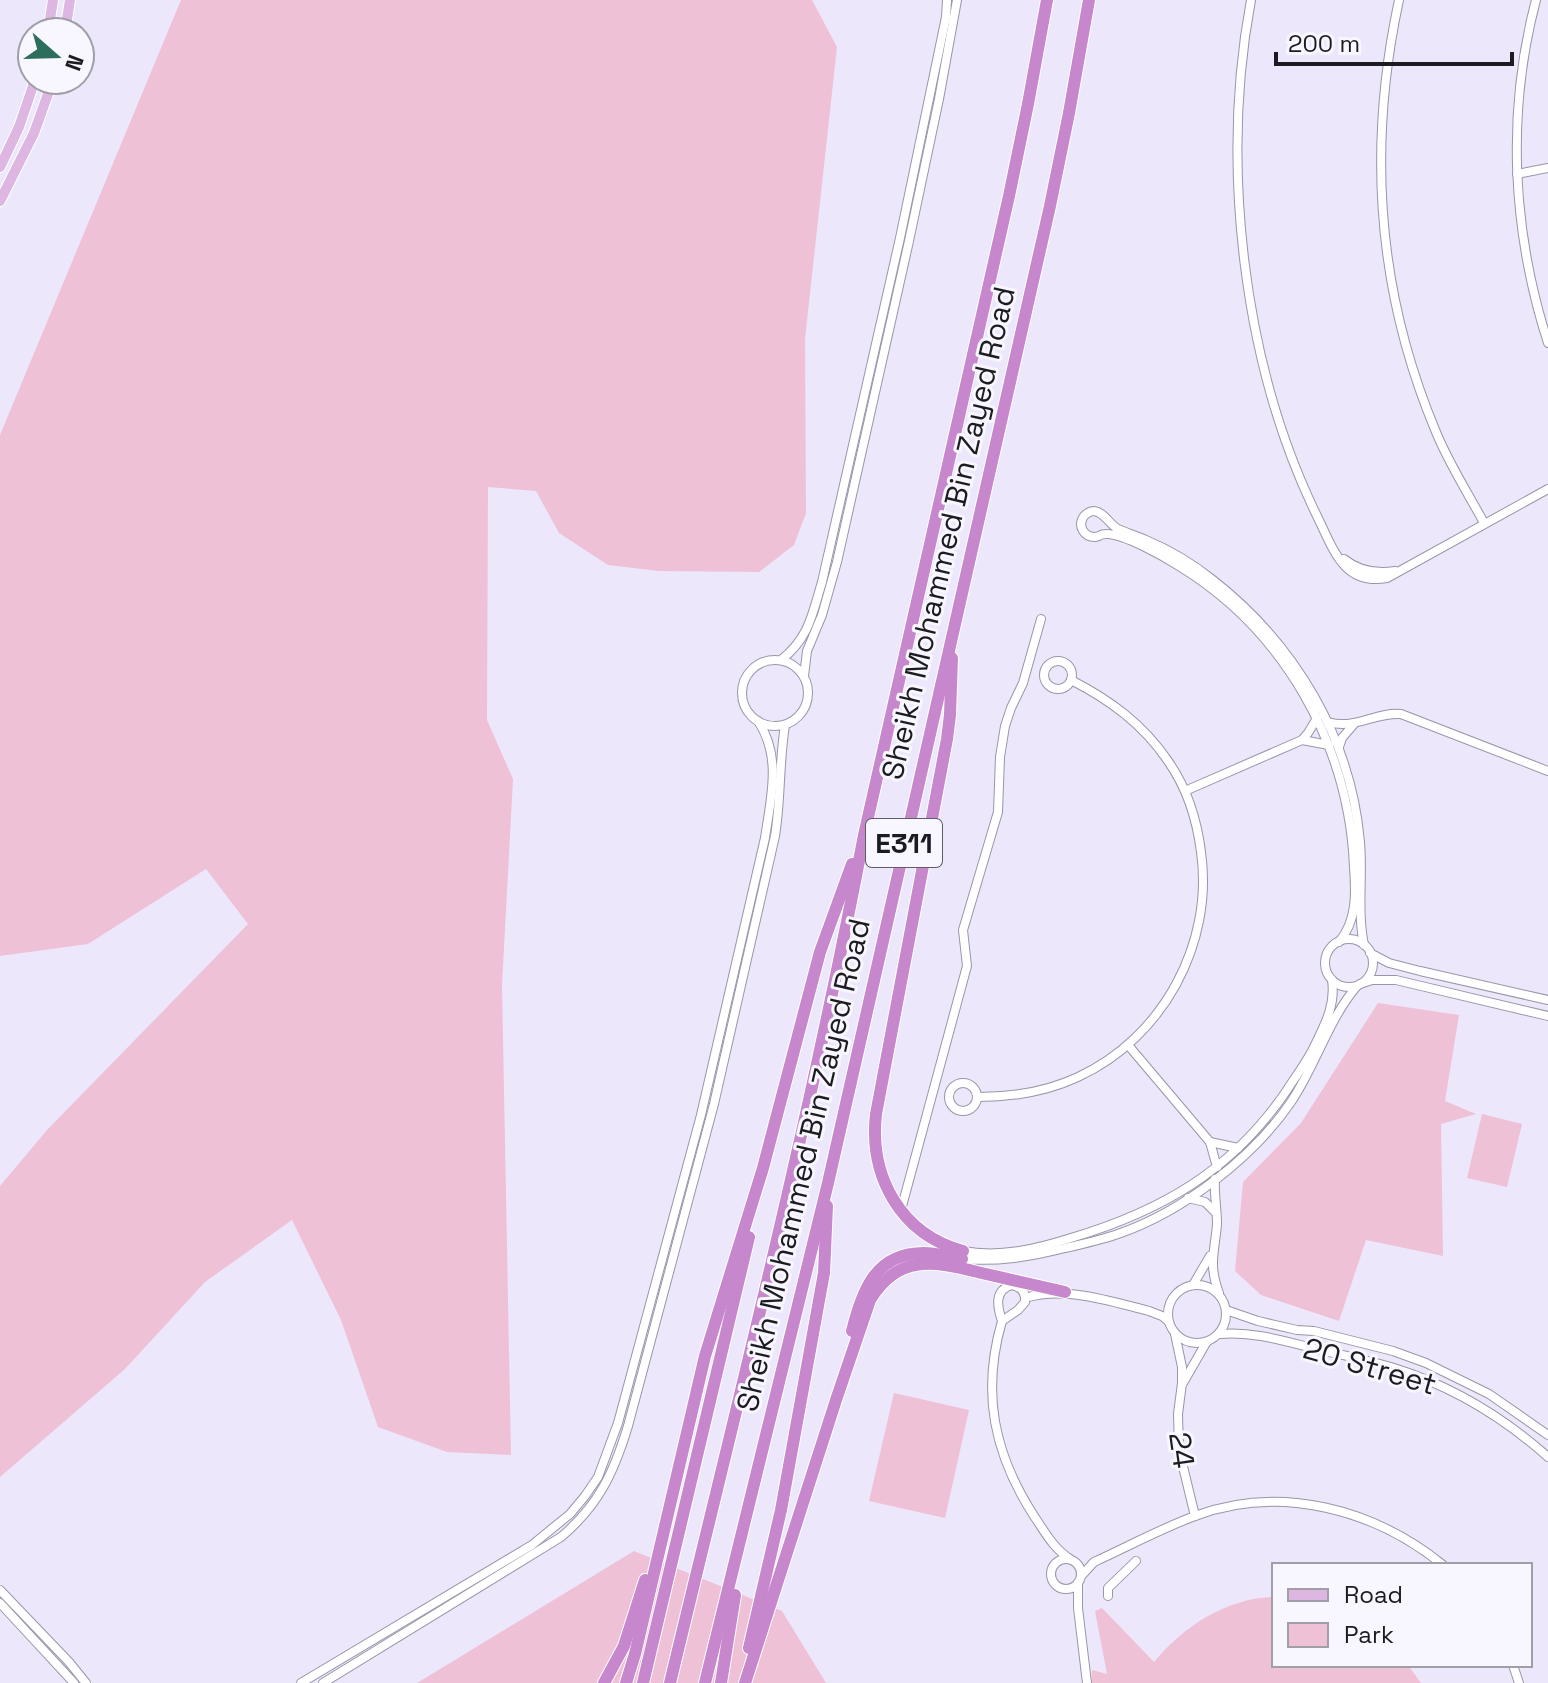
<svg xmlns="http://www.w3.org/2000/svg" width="1548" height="1683" font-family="'Space Grotesk',sans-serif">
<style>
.green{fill:#efc1d7}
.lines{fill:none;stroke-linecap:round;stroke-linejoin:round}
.minor-casing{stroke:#9a95a8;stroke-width:10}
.major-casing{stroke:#fff;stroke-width:12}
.highway-casing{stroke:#fff;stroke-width:14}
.minor{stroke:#fff;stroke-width:8}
.major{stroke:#ddb7e1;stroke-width:10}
.highway{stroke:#c687cd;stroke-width:12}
.labels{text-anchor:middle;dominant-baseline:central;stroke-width:6;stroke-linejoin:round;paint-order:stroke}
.shield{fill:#f8f6fe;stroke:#5f5d64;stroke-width:2}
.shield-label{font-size:28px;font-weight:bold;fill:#1d1b22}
.street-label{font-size:30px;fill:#1d1b22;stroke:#f8f6fe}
</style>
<rect width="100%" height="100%" fill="#ece7fb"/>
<g class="green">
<polygon points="181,0 812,0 837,47 805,339 806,513 794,545 759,572 659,571 608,565 559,533 536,491 488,487 487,720 513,779 502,985 511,1455 447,1452 378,1427 341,1320 292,1220 205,1282 125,1369 0,1477 0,1186 47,1130 248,924 206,869 88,944 0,956 0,435"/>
<polygon points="1378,1003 1459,1015 1445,1101 1476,1114 1441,1124 1443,1256 1366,1240 1339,1321 1261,1295 1235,1271 1243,1182 1301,1123"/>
<polygon points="1482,1114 1522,1124 1507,1187 1467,1178"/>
<polygon points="894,1393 969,1410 945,1518 869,1501"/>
<polygon points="634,1551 782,1611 826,1683 417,1683"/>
<path d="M1274,1597v68h134l13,18h-329v-13l15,4 -12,-63 7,-3 52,54c30,-36 73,-64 120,-65z"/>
</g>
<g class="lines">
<g class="minor-casing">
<g id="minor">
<path d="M1251,0c-31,165 -8,365 66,516 16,32 26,70 70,62l161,-89"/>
<path d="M1399,0c-32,148 -22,292 37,432 13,32 32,61 48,91"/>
<path d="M1536,0c-30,113 -24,231 12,343"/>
<polyline points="1517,174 1548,168"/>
<path d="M1344,559c15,12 32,15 51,12"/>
<circle cx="775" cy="693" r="33"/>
<path d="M781,660c28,-22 31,-45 41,-78l78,-344 46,-221 1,-17"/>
<circle cx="1058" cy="675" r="14"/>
<polyline points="804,676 807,651 822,615 837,562 909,241 939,99 957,0"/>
<path d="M1328,722c28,8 46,-10 73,-8l147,57"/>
<polyline points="1302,740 1329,745"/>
<polyline points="1339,747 1342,738 1354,724"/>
<polyline points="1185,791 1302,740 1308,733 1317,718"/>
<circle cx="1349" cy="963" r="24"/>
<path d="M1339,942c18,-21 17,-49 15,-75 -5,-122 -70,-237 -175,-301 -16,-10 -55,-32 -72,-32 -9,0 -4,2 -12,3 -11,0 -18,-11 -11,-21 3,-3 6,-5 10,-5 10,1 16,14 24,18 9,4 19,7 28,11 24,10 47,24 67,40 82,64 138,158 147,262 3,34 -3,69 4,103"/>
<polyline points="1370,953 1389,963 1420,971 1548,1000"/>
<polyline points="1360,984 1372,980 1396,980 1548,1016"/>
<polyline points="1128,1045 1210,1142 1217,1167"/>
<circle cx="963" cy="1097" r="14"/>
<path d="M978,1097c35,0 68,-5 100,-20 85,-39 136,-134 123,-225 -4,-32 -14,-64 -33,-91 -25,-37 -58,-61 -97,-81"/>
<polyline points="1210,1142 1238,1148"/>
<path d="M1215,1179c-1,15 2,30 2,45 -2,27 -9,40 2,69"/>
<polyline points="1188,1198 1205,1202 1216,1213"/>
<polyline points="901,1210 967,966 963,930 998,812 1000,757 1005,726 1011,708 1023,683 1041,619"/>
<path d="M963,1251c37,7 73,-2 108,-13 91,-27 162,-68 216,-148 9,-14 19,-27 26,-41 11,-23 23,-43 19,-69"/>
<path d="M962,1259c36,3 68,-2 103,-11 18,-4 36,-8 53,-14 64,-22 135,-76 173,-132 25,-37 37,-82 66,-116"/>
<circle cx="1197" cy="1314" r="29"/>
<path d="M1012,1285c10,2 14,8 13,17l-7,8 -16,11c-5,-15 -8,-31 10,-36z"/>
<polyline points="1193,1285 1210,1256"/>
<path d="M1025,1298c41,-12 84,3 124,13l13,5 6,5"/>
<polyline points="1226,1310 1258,1321 1297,1330 1314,1331 1393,1351 1426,1363 1489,1394 1548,1435"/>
<path d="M1002,1321c-21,72 -8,133 32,195 11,16 19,32 36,43"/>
<polyline points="1175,1334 1182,1367 1182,1383 1178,1414 1179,1450 1195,1516"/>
<path d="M1220,1334c33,-3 64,7 96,15 26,6 53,11 78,19 58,18 109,49 154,89"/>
<polyline points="1183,1383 1206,1343"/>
<circle cx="1066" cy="1574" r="15"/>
<path d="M1082,1575l12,-13c33,-15 66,-33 101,-46 85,-32 179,-7 248,49"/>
<polyline points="1078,1583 1078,1608 1087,1683"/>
<polyline points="0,1590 69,1662 86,1683"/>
<polyline points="1108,1596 1108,1588 1136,1561"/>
<polyline points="0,1603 74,1683"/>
<polyline points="1513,1665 1519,1683"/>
<path d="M301,1683l231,-138 38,-31 15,-18 13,-19 20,-54 83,-308 64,-277c6,-41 17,-81 -7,-117"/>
<path d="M323,1683l238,-146c38,-32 53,-65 67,-111l86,-322 61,-268c6,-37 4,-74 10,-111"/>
</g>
</g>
<g class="major-casing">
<g id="major">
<polyline points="48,32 53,0"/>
<polyline points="65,32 70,0"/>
<polyline points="0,167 19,127 35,80"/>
<polyline points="0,201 34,133 53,80"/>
</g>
</g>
<g class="highway-casing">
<g id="highway">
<path d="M952,658l-2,57 -3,24 -71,375c-7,62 24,120 87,137"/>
<path d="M852,1331c10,-40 23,-78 72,-78 13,0 26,4 38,6"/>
<polyline points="749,1648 781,1510 824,1273 827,1206"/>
<polyline points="604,1683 624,1646 645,1580"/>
<polyline points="626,1683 635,1654 705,1356 763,1168 820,952 852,864"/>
<polyline points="643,1683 749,1237"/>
<path d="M670,1683c68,-282 140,-563 194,-848l145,-639 19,-92 19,-104"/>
<polyline points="705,1683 828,1183 1050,206 1069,113 1089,0"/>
<polyline points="721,1683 735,1595"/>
<path d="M745,1683l91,-283 34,-100c30,-50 69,-37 116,-26 26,6 53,12 79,18"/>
</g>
</g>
<use href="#minor" class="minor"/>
<use href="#major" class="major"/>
<use href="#highway" class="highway"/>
</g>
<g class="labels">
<rect class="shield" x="866" y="819" width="76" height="48" rx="6"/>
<g class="shield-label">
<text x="904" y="843">E311</text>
</g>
<g class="street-label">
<text transform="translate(948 533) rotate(-77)">Sheikh Mohammed Bin Zayed Road</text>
<text transform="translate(803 1165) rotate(-77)">Sheikh Mohammed Bin Zayed Road</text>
<text transform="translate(1370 1366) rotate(16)">20 Street</text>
<text transform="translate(1182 1450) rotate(82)">24</text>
</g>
</g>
<rect x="1272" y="1563" width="260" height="104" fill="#f8f6fe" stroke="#a09ea6" stroke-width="2"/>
<rect x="1288" y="1589" width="40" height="12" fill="#ddb7e1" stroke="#a09ea6" stroke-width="2"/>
<text x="1344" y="1603" font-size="24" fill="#1d1b22">Road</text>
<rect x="1288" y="1623" width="40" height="24" fill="#efc1d7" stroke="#a09ea6" stroke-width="2"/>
<text x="1344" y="1643" font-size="24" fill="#1d1b22">Park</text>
<g transform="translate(56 56) rotate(110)"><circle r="38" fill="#f8f6fe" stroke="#a09ea6" stroke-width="2"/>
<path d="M0-6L14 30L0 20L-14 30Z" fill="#2c6d5c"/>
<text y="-12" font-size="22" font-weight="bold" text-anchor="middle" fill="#1d1b22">N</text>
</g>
<path d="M1276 52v12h236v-12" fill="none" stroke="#1d1b22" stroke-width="4"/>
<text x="1288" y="52" font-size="24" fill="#1d1b22" stroke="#f8f6fe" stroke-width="6" paint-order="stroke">200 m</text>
</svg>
